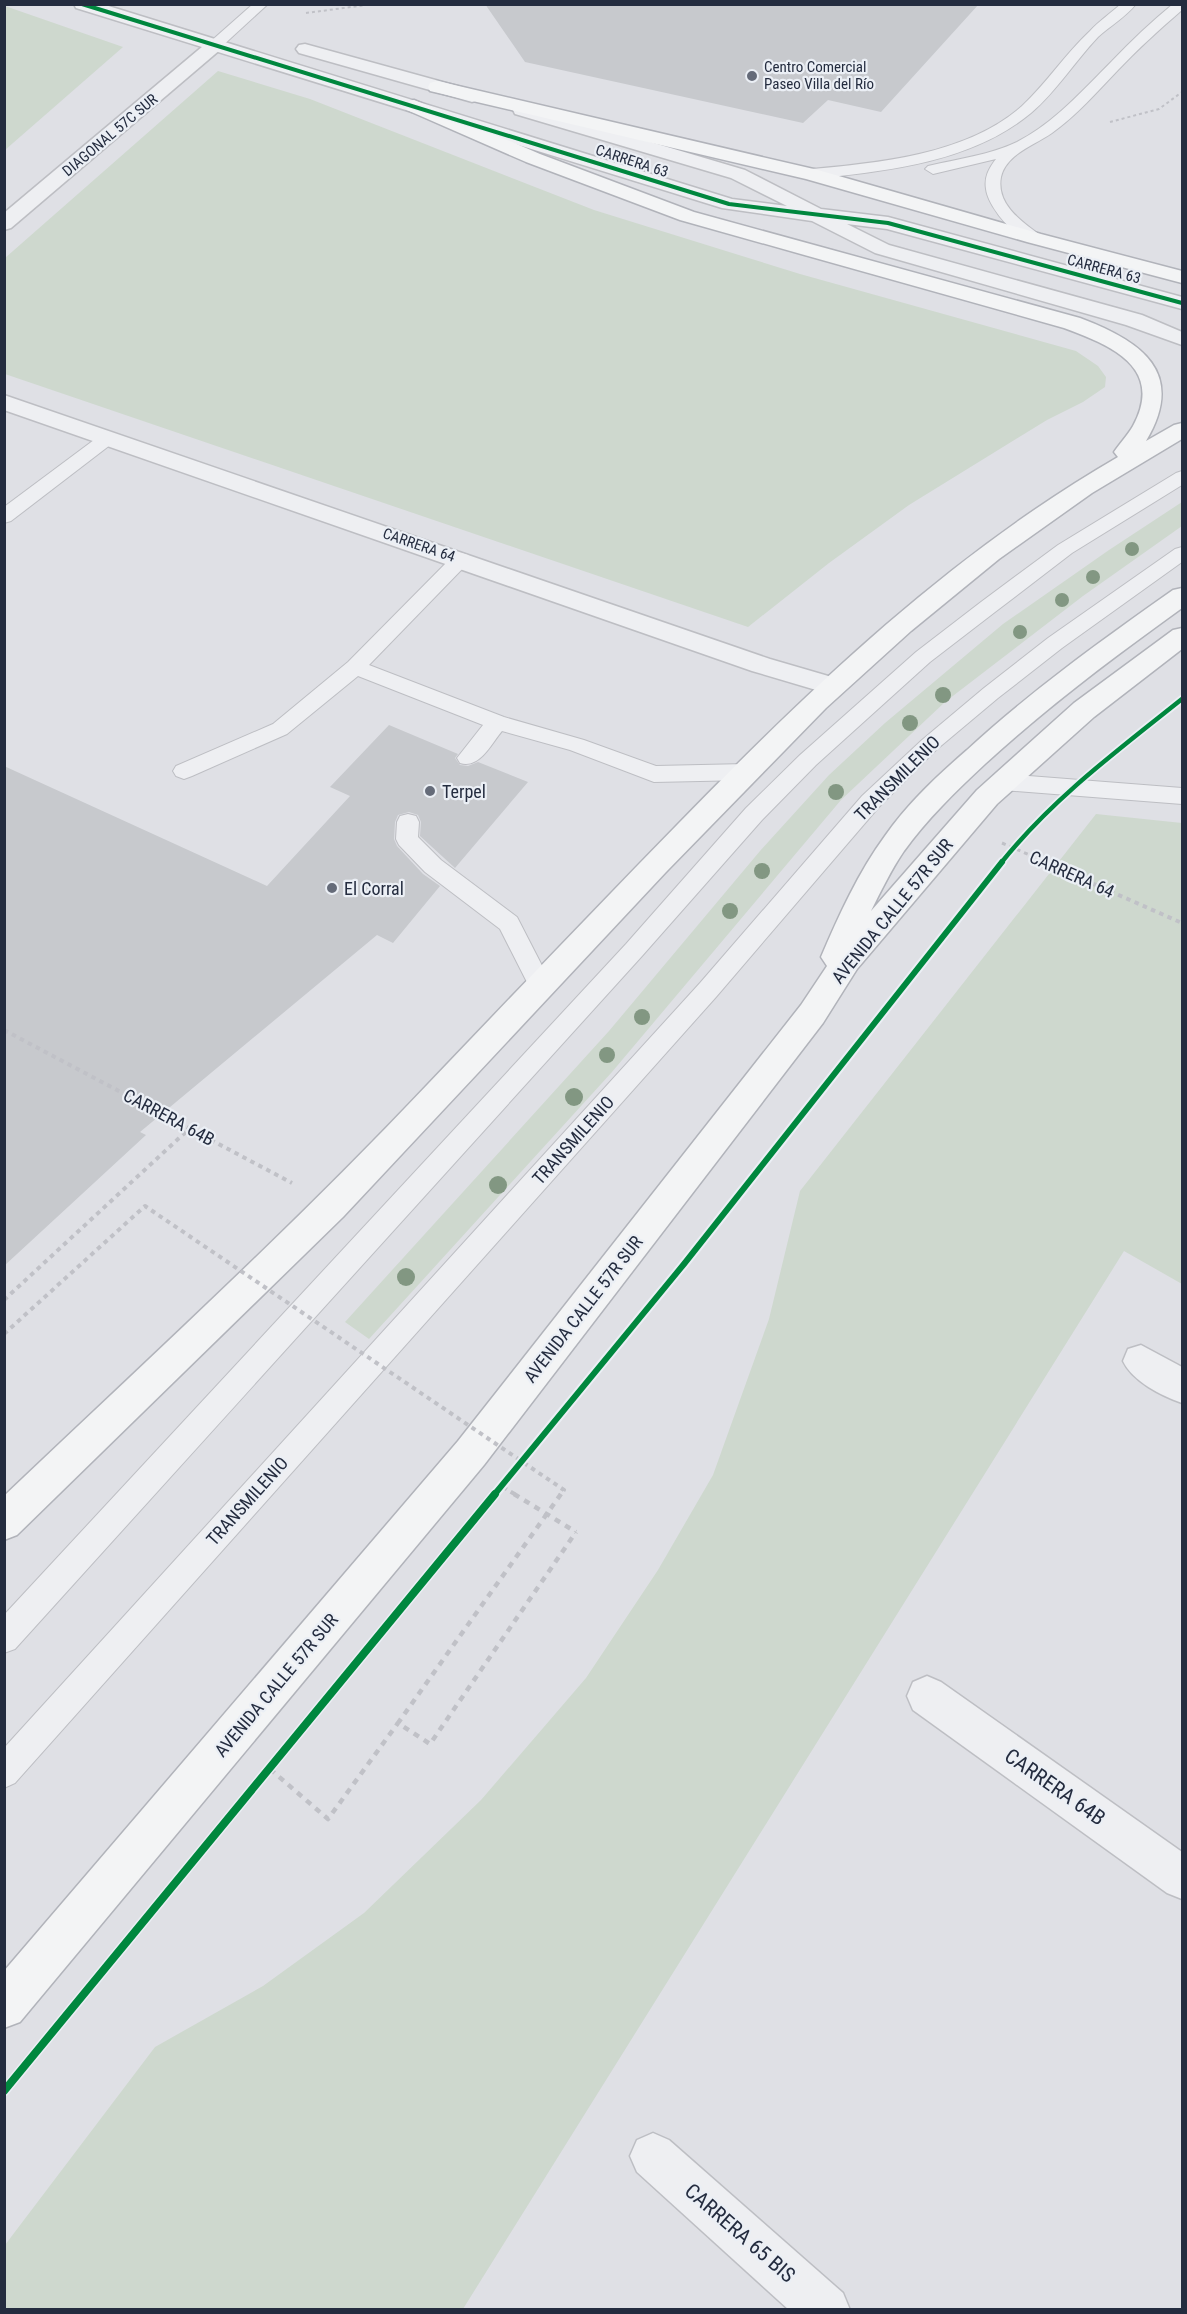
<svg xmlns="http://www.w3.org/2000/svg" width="1187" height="2314" font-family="'Roboto Condensed',sans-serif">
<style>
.green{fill:#ced8ce}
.building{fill:#c7c9cd}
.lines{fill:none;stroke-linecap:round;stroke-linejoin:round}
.service-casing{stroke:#bdbec3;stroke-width:2}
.minor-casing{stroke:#bdbec3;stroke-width:3}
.tertiary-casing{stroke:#bdbec3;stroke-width:3}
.trunk-casing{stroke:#b1b3ba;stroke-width:3}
.path-far3{stroke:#c0c1c7;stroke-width:2;stroke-dasharray:3 3;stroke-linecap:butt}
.path-far2{stroke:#c0c1c7;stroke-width:3;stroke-dasharray:4 4;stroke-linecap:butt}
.path-far1{stroke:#c0c1c7;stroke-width:4;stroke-dasharray:4.5 4.5;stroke-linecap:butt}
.path{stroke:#c0c1c7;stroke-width:4.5;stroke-dasharray:6 6;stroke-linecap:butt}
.service{fill:#eeeff2;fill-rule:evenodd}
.minor{fill:#eeeff2;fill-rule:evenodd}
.tertiary{fill:#eeeff2;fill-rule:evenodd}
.trunk{fill:#f3f4f5;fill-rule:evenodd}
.path-bridge-far1{stroke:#c0c1c7;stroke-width:4;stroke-dasharray:4.5 4.5;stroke-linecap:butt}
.path-bridge{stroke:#c0c1c7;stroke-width:4.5;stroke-dasharray:6 6;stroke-linecap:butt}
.cycleway-far3-casing{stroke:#ebeff5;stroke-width:6}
.cycleway-far2-casing{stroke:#ebeff5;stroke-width:8}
.cycleway-far1-casing{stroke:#ebeff5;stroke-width:10}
.cycleway-casing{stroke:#ebeff5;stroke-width:11}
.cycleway-far3{stroke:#00873e;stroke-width:4}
.cycleway-far2{stroke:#00873e;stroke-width:4.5}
.cycleway-far1{stroke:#00873e;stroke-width:6}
.cycleway{stroke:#00873e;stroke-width:8}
.tree{fill:#829782}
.poi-dot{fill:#656b79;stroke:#ebeff5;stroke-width:2}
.labels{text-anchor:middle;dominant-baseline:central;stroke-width:4.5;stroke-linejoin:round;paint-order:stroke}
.far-poi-label{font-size:15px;fill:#242c3f;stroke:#ebeff5;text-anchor:start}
.far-street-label{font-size:15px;fill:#242c3f;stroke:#ebeff5}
.street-label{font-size:18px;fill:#242c3f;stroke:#ebeff5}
.poi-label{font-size:18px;fill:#242c3f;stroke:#ebeff5;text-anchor:start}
.near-street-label{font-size:21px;fill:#242c3f;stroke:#ebeff5}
</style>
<rect width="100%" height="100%" fill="#dfe0e5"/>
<g class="green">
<polygon points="5,6 123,47 5,150 4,6"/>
<polygon points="218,71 310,99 594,210 800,274 1076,351 1098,366 1106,377 1105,387 1083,402 1047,420 909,505 829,563 748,627 5,374 5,258"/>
<polygon points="1182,502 1182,526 1083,596 945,702 841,800 612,1072 369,1339 345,1322 609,1031 760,851 829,775 885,723 1003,624 1109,550"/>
<polygon points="1096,814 1182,823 1182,1284 1124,1251 463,2309 5,2309 5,2245 155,2047 263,1986 364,1913 481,1800 586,1678 658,1570 713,1475 769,1319 800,1191"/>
</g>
<g class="building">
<polygon points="485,4 979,4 881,112 828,100 803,123 525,62"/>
<polygon points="389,725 458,754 455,758 460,765 468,766 478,762 528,782 455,868 420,836 421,822 418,815 409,812 398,815 395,822 394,839 397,846 423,874 440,886 393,943 377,935 140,1132 146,1135 4,1266 4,766 267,886 350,796 330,787"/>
</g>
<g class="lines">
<g class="service-casing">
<g id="service">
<polygon points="253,4 268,4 220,48 210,48 208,45 210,42"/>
<path d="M1121,4h15c-10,13 -26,22 -38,33 -23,24 -41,54 -67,76 -60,50 -145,58 -220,66l-8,-5 8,-5c69,-6 157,-15 211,-63 25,-23 43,-52 68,-75 9,-10 21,-18 31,-27z"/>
<path d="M1173,4h9v6c-22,19 -43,38 -64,60 -21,22 -41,45 -66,63 -17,12 -46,21 -51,44 -5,27 20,44 39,58l2,3 -2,3c-20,5 -52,-33 -54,-52 -2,-12 3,-21 10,-30l-63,15 -8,-5 3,-3c29,-7 62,-11 89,-24 38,-20 65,-51 95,-81 19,-20 39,-39 61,-57z"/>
<polygon points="108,433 114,434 117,438 114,442 11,521 4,523 4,507 102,434"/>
<polygon points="1182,471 1182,485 1072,553 995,612 930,662 816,765 762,820 642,956 15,1649 4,1653 4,1615 626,944 746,808 800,755 916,652 981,602 1058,545 1176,473"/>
<polygon points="1182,547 1182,562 1062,648 998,698 936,750 878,808 716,997 15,1783 4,1788 4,1748 700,983 862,796 922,740 984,688 1048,638 1175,549"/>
<path d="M461,553l7,2 3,4 -3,4 -99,102 135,52 80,23 72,26 90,-2 8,3 3,5 -3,5 -8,3 -92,2 -84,-32 -68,-19c-11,13 -22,38 -42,32l-3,-5 26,-33 -125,-49 -71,58 -95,42 -8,3 -8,-3 -3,-5 3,-5 97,-42 75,-62 106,-107z"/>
<polygon points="1003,774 1182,788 1182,804 1003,790 995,787 992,782 995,777"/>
<polygon points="408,814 416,816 419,822 418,837 441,860 517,917 553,987 549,994 541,996 533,994 500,929 425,872 399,845 396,839 397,822 400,816"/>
</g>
</g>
<g class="minor-casing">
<g id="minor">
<polygon points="215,40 221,41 224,45 221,49 11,228 4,230 4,213 209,41"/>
<polygon points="4,395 770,659 842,680 846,686 842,692 833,695 752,671 4,410"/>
<path d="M1141,1345l41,22v36c-20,-7 -50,-22 -59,-42l5,-12z"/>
<polygon points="927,1676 941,1682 1182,1852 1182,1899 1167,1893 913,1710 907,1696 913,1682"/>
<polygon points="653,2133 669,2140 843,2293 850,2310 789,2310 637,2172 630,2156 637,2140"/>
</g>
</g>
<g class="tertiary-casing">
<g id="tertiary">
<polygon points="74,4 102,4 732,199 787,206 731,178 515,114 513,110 515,106 529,106 745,170 821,209 888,217 1182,297 1182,309 887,229 847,224 889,245 1142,315 1182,332 1182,345 1126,325 875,253 812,221 722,208 76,8"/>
<polygon points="305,44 479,92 481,96 479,100 472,102 299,53 296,49 299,45"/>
</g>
</g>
<g class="trunk-casing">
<g id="trunk">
<polygon points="437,81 818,170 1041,234 1182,271 1182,283 1027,242 806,179 430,91 428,87 430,83"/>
<path d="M414,100l126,54 154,58 386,106c61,23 107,54 66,123l28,-16 8,-2v16l-90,54 -93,66 -88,72 -85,77 -160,164 -323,345 -326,318 -13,5v-44c143,-136 289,-269 424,-412 83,-87 166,-174 250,-260 133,-137 274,-271 440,-367l-4,-5c6,-9 14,-17 19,-26 32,-59 -23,-81 -69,-98l-384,-108 -154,-58 -119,-52 -2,-4 2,-4z"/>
<path d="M1182,588v20c-68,49 -135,99 -197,156 -29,27 -58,55 -81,87 -13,19 -23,40 -33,60l106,-121 97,-87 99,-73 9,-2v21l-88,68 -97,87 -140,165 -34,54 -339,442 -464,557 -16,6v-57l454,-530 343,-436 26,-39 -6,-9c18,-42 37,-84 64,-121 23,-33 52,-60 82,-86 64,-59 135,-110 206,-160z"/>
</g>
</g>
<g class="path-far3">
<polyline points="306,13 374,4"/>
<polyline points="1110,122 1159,109 1182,92"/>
</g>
<polyline class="path-far2" points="1002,843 1048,863"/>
<g class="path-far1">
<polyline points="1044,862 1182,923"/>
<polyline points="4,1030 292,1183"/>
<polyline points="4,1300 190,1128"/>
<polyline points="503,1487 516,1495"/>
</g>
<g class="path">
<polyline points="514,1494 576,1532"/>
<polyline points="270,1769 328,1819 398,1723"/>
</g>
<use href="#service" class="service"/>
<use href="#minor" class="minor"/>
<use href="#tertiary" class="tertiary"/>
<use href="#trunk" class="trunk"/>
<polyline class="path-bridge-far1" points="4,1334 145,1206 564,1490 560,1495"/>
<polyline class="path-bridge" points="561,1494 398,1723 430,1744 576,1532"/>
<g class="cycleway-far3-casing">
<polyline id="cycleway-far3" points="82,4 729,204 888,223 1182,303"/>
</g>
<g class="cycleway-far2-casing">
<path id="cycleway-far2" d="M1001,863c51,-64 117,-113 181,-164"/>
</g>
<g class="cycleway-far1-casing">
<polyline id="cycleway-far1" points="494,1495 684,1264 1002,862"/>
</g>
<g class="cycleway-casing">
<polyline id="cycleway" points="4,2091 495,1494"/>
</g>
<use href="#cycleway-far3" class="cycleway-far3"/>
<use href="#cycleway-far2" class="cycleway-far2"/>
<use href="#cycleway-far1" class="cycleway-far1"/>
<use href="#cycleway" class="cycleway"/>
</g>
<g class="tree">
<circle cx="1132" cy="549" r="7"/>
<circle cx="1093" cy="577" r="7"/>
<circle cx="1062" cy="600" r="7"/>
<circle cx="1020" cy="632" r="7"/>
<circle cx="943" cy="695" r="8"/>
<circle cx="910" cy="723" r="8"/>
<circle cx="836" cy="792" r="8"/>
<circle cx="762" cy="871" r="8"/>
<circle cx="730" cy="911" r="8"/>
<circle cx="642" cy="1017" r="8"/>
<circle cx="607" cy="1055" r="8"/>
<circle cx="574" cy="1097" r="9"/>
<circle cx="498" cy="1185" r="9"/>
<circle cx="406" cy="1277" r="9"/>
</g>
<g class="poi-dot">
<circle cx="752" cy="76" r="6"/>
<circle cx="430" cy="791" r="6"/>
<circle cx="332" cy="888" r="6"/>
</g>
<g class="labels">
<g class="far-poi-label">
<text x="764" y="67">Centro Comercial<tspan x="764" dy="17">Paseo Villa del Río</tspan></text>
</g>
<g class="far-street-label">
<text transform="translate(110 135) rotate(-40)">DIAGONAL 57C SUR</text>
<text transform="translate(632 161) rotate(18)">CARRERA 63</text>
<text transform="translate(1104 269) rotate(15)">CARRERA 63</text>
<text transform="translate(419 545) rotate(19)">CARRERA 64</text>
</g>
<g class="street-label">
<text transform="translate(897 778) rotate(-45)">TRANSMILENIO</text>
<text transform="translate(1072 874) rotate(24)">CARRERA 64</text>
<text transform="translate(892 911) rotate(-51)">AVENIDA CALLE 57R SUR</text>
<text transform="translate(169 1117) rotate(28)">CARRERA 64B</text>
<text transform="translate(573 1140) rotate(-48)">TRANSMILENIO</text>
<text transform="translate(583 1309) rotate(-52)">AVENIDA CALLE 57R SUR</text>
<text transform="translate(247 1501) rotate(-48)">TRANSMILENIO</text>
<text transform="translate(276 1685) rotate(-50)">AVENIDA CALLE 57R SUR</text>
</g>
<g class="poi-label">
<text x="442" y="791">Terpel</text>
<text x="344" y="888">El Corral</text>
</g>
<g class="near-street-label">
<text transform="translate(1055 1787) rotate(35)">CARRERA 64B</text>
<text transform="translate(740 2233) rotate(41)">CARRERA 65 BIS</text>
</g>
</g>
<rect width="1187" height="2314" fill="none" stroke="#242c3f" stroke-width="12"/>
</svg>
